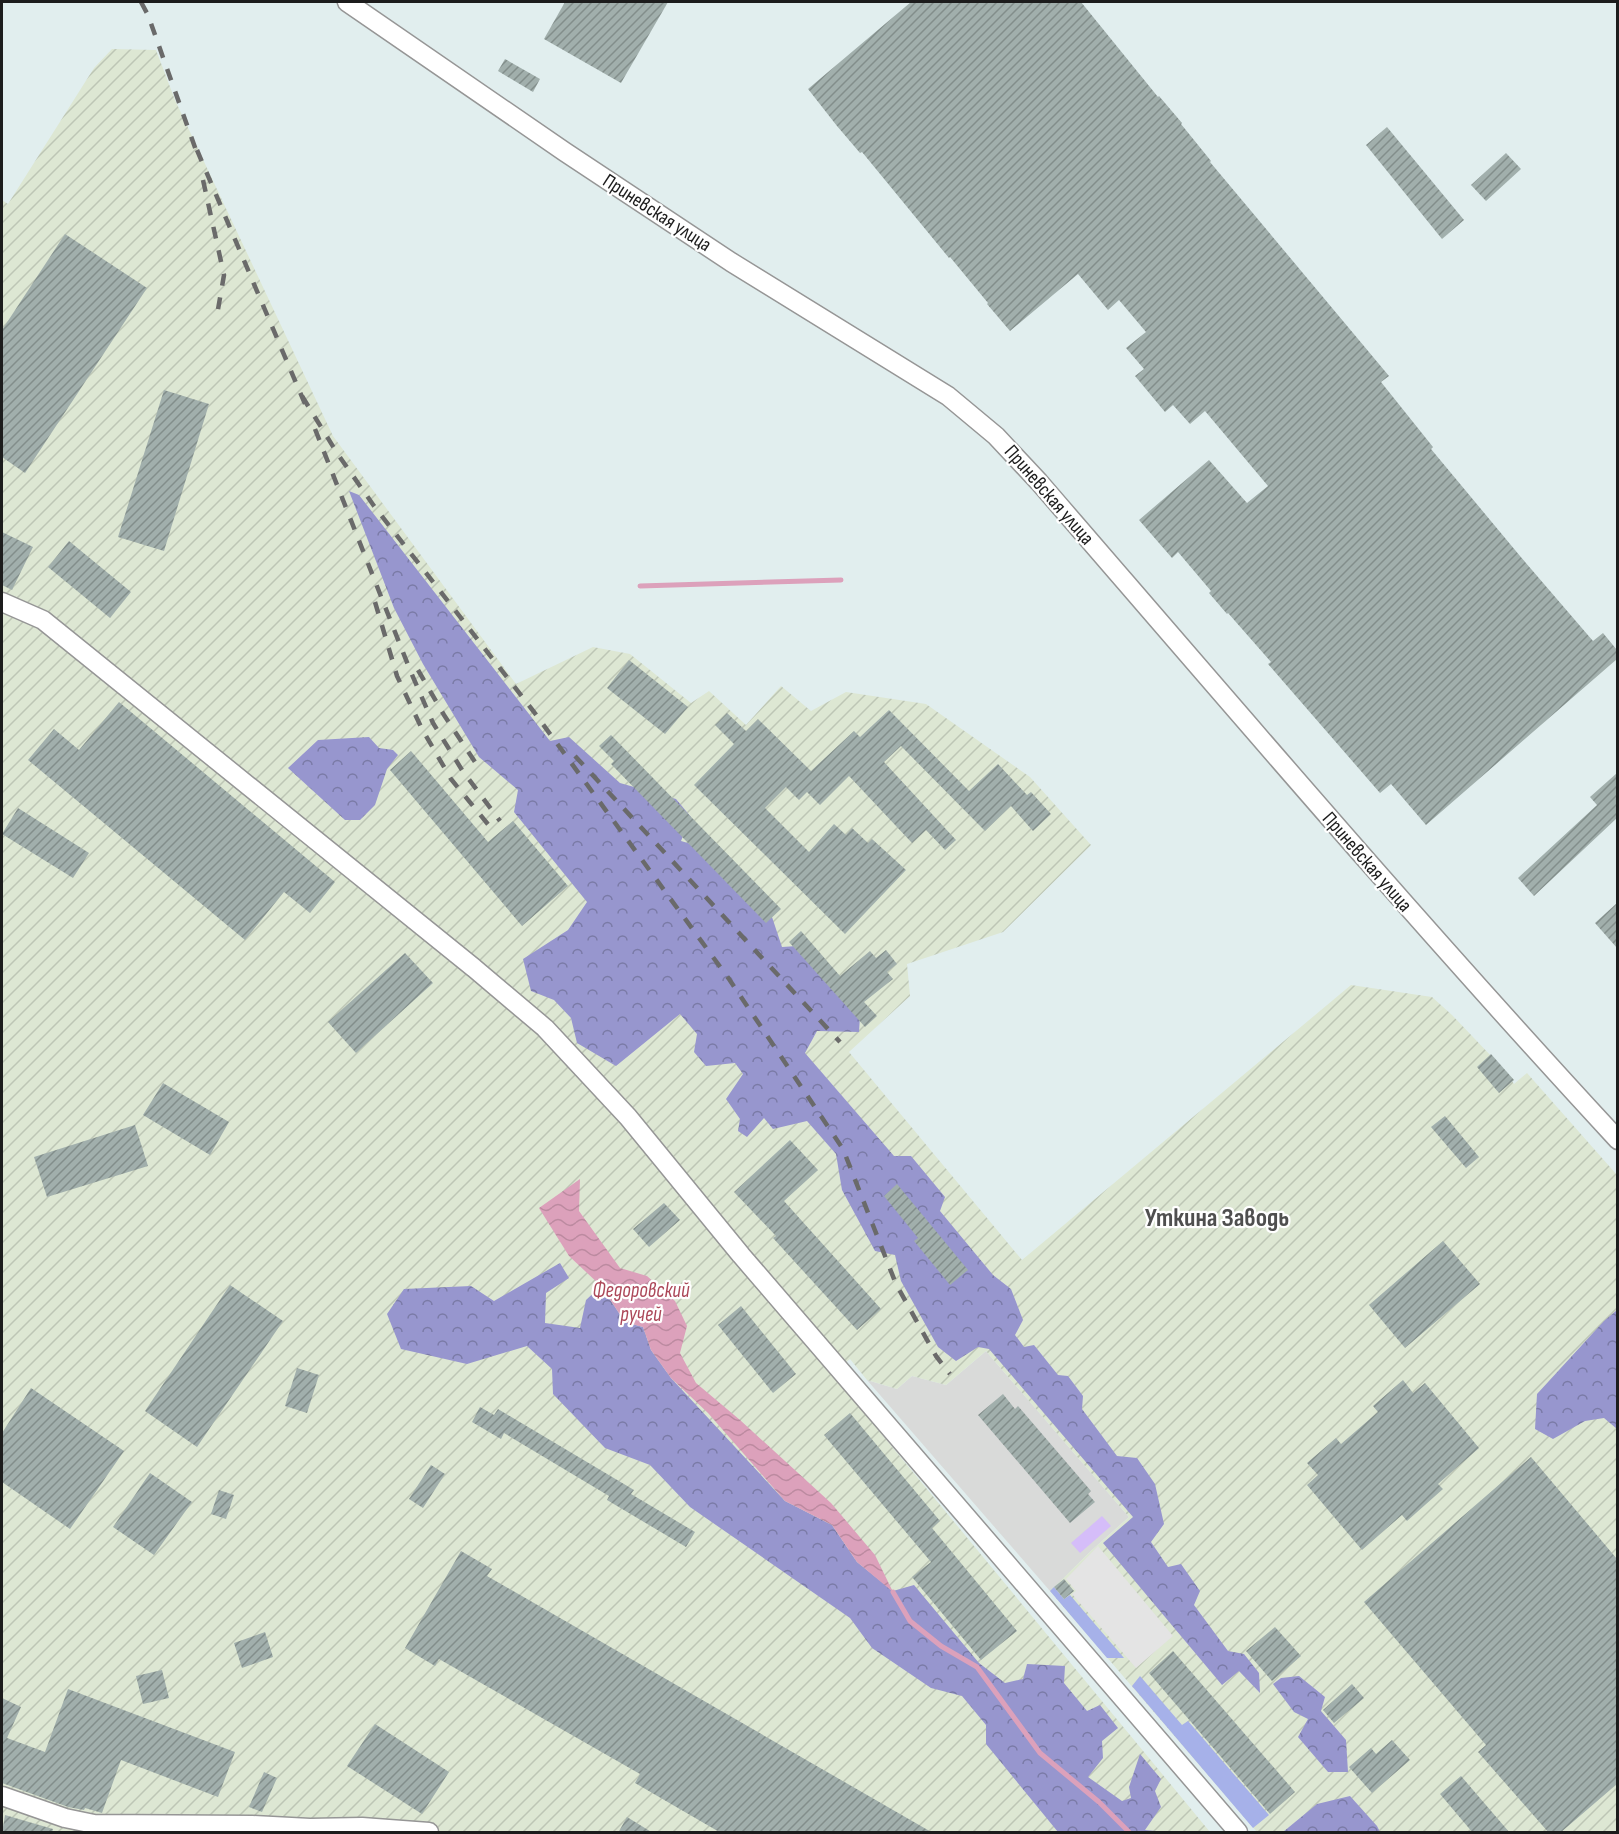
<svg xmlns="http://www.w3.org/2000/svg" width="1619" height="1834" font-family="'Sofia Sans Condensed',sans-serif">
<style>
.residential{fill:#d9dad9}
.industrial{fill:url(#industrial-furrows)}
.grass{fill:#a6b1e9}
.forest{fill:url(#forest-crowns)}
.park{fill:#d5bdf9}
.parking{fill:#e4e4e4}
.water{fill:url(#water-waves)}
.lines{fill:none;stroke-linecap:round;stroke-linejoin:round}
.stream{stroke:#dca1bb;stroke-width:5}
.building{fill:url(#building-hatch)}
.minor-casing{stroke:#969696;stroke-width:21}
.minor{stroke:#fff;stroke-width:18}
.rail{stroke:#6a6a6a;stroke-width:4.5;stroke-dasharray:12 12;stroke-linecap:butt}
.labels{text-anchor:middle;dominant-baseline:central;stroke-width:4.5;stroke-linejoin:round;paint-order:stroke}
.street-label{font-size:20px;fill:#1c1c1c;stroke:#fff}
.water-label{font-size:21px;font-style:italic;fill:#ac4859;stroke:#fff}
.district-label{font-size:26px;font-weight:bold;fill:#4f4f4f;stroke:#fff}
</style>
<defs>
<pattern id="industrial-furrows" width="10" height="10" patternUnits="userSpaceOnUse" patternTransform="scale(1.5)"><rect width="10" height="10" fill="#dde7d3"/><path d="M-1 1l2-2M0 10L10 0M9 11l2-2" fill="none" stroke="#bdc6b5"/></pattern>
<pattern id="forest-crowns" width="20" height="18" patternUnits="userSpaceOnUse" patternTransform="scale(1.5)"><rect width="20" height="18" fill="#9796ce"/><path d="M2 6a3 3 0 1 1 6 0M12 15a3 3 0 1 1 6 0" fill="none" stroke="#7a7aa6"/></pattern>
<pattern id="water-waves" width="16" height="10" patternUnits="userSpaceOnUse" patternTransform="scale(1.5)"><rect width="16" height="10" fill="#dca1bb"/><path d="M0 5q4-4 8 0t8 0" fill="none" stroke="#bc8aa0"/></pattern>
<pattern id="building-hatch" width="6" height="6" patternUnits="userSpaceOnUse" patternTransform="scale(1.5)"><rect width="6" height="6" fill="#a1afac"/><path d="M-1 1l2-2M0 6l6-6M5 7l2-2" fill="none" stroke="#828e8b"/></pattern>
</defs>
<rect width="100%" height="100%" fill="#e1eeee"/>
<polygon class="residential" points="986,1351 1129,1517 1092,1550 1050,1591 867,1380 897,1389 912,1376 946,1385"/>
<polygon class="industrial" points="112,49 156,50 175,100 333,436 516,684 593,647 630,654 691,703 709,691 746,725 781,686 811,711 846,692 926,704 1030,777 1091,845 1003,932 907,964 910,996 849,1052 1022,1260 1351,985 1432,997 1452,1015 1514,1080 1512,1081 1514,1084 1527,1073 1617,1175 1617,1832 1257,1832 1050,1591 1092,1550 1129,1517 986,1351 946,1385 912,1376 897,1389 867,1380 850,1359 832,1374 1210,1832 2,1832 2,200 8,204 94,68"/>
<g class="grass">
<polygon points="1054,1587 1064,1599 1070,1595 1124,1658 1107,1658 1050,1591"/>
<polygon points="1140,1676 1182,1725 1188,1721 1269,1815 1253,1828 1132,1686"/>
</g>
<g class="forest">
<polygon points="349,491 359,495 550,741 569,737 620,783 676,799 691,817 681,841 705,848 769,908 782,947 797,946 861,1000 859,1032 817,1031 805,1053 894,1156 911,1156 945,1197 940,1211 993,1275 1011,1289 1023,1320 1015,1335 1024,1347 1034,1345 1058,1375 1068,1376 1083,1396 1082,1409 1117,1456 1137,1458 1155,1484 1164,1524 1151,1542 1168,1567 1181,1564 1200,1591 1194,1605 1228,1651 1244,1654 1259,1673 1260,1693 1239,1671 1222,1685 1103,1543 1133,1517 989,1349 978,1347 956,1361 938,1347 901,1281 895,1255 875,1251 842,1190 836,1154 807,1121 773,1129 764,1118 747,1137 738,1131 740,1119 726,1099 743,1074 735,1063 706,1066 694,1052 697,1034 680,1014 616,1066 577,1043 571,1018 554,1000 531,991 523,959 568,930 587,902 514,812 518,790 479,757 423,664 394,608"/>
<polygon points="369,737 379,748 393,750 398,755 387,769 375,805 360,820 345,820 288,768 318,740"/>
<polygon points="560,1263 569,1278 546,1293 545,1323 580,1328 586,1300 601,1286 625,1322 643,1327 651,1350 671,1378 785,1501 832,1525 857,1562 893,1591 914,1585 979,1663 1005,1683 1023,1679 1027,1664 1065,1666 1064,1683 1087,1711 1100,1705 1118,1728 1102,1741 1103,1758 1088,1777 1122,1801 1131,1798 1129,1787 1140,1754 1161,1779 1155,1791 1161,1807 1145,1830 1167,1832 1058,1832 986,1744 986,1725 962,1696 931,1688 872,1648 850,1618 690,1507 650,1465 605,1448 553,1394 552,1369 527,1346 467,1364 401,1349 387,1314 404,1289 471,1286 494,1301"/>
<polygon points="1617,1310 1617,1429 1604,1418 1585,1421 1553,1439 1535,1429 1537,1394 1604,1321"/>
<polygon points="1299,1676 1325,1697 1321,1711 1346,1740 1348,1772 1328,1772 1298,1737 1308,1719 1294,1712 1273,1684 1281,1678"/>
<polygon points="1350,1796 1377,1826 1380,1832 1283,1832 1317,1804"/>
</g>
<polygon class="park" points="1102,1516 1111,1526 1080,1553 1071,1543"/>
<polygon class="parking" points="1098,1546 1173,1636 1136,1668 1072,1594 1076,1591 1066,1579"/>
<polygon class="water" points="580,1179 579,1211 620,1268 647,1276 675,1301 687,1326 680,1353 696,1383 740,1420 831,1503 875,1555 893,1592 857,1562 832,1525 785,1501 708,1413 671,1378 651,1350 643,1327 625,1322 601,1286 569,1256 539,1208"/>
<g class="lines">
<g class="stream">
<polyline points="640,586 841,580"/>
<polyline points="893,1592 910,1621 941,1646 977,1667 1040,1753 1099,1802 1129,1832"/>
</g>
</g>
<g class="building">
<polygon points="565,2 668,2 621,83 544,39"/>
<polygon points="911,2 1081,2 1158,97 1159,96 1182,123 1181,124 1211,161 1210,162 1389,376 1381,382 1433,447 1431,449 1520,556 1593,641 1603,633 1617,650 1617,659 1426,825 1391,784 1380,793 1268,664 1271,662 1228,613 1227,614 1209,593 1211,591 1178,552 1172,558 1139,520 1209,460 1247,503 1268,486 1205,411 1190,424 1173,405 1165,412 1135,376 1144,369 1126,348 1146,332 1119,300 1108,310 1078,274 1010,331 987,304 988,303 950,257 949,258 862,152 860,153 837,126 808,89"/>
<polygon points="505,59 540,79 533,92 498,71"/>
<polygon points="1387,127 1464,220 1442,239 1366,145"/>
<polygon points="1506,153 1521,169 1486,201 1471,185"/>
<polygon points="65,234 147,288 25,473 2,457 2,330"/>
<polygon points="164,390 209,404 164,551 118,537"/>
<polygon points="2,532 33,547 12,590 2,585"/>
<polygon points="69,541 131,592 110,618 48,567"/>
<polygon points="629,660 688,707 665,734 607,688"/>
<polygon points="119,702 335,882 310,913 284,892 245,940 28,760 54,729 79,750"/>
<polygon points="889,710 969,791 998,764 1027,795 1031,792 1051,814 1033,831 1011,806 985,831 901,746 884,762 956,840 945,850 926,830 912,843 849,776 820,805 807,792 799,800 786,787 765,808 809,852 834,824 846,835 852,828 868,843 872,839 906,870 845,934 694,785 734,744 715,725 727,713 746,731 758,719 811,771 854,731 860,737"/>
<polygon points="611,735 781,909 766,923 611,764 614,761 599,746"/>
<polygon points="411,751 488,842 513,821 568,886 522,926 390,770"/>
<polygon points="1617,773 1617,818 1534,896 1518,878 1597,805 1590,797"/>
<polygon points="18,808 89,853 73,878 2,834"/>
<polygon points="1617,903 1617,948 1595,923"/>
<polygon points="801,931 840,976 870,951 876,958 886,950 897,964 887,972 893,979 864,1002 877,1016 865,1027 789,942"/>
<polygon points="405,953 433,983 356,1053 328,1022"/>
<polygon points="1491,1054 1514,1080 1499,1093 1477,1067"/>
<polygon points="163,1083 229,1122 210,1155 143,1115"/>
<polygon points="1445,1116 1479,1157 1466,1168 1431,1127"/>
<polygon points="135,1125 148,1166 47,1197 34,1157"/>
<polygon points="790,1140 818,1170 784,1201 881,1309 857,1330 773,1238 776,1236 734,1192"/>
<polygon points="897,1184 968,1270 950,1285 914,1241 918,1238 884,1196"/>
<polygon points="664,1203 680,1220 649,1247 633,1229"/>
<polygon points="1443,1241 1480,1284 1405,1348 1369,1305"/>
<polygon points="230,1285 283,1321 197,1447 145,1411"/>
<polygon points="741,1306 796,1374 773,1393 718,1325"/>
<polygon points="297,1368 319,1375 307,1413 285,1406"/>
<polygon points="1403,1380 1413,1393 1425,1383 1479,1448 1438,1484 1443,1489 1407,1521 1402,1515 1362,1550 1307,1485 1318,1475 1307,1463 1336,1438 1341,1444 1378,1412 1373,1406"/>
<polygon points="31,1388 124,1451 70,1529 2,1482 2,1433"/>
<polygon points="1003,1394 1015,1409 1018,1406 1091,1491 1088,1494 1095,1502 1070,1523 978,1415"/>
<polygon points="480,1407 494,1415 498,1409 634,1490 631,1494 695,1532 686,1547 607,1500 609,1496 504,1433 501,1439 472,1422"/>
<polygon points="850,1413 940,1521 932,1528 1017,1631 981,1660 912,1577 931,1562 824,1435"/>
<polygon points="1531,1457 1617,1559 1617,1784 1560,1833 1549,1833 1478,1752 1486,1745 1364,1602"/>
<polygon points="431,1465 445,1474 423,1508 409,1499"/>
<polygon points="150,1473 192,1502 154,1555 113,1527"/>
<polygon points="219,1490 234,1495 226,1519 211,1514"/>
<polygon points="461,1551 492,1569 487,1576 933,1833 721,1833 635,1783 640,1774 439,1659 435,1666 405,1648"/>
<polygon points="1064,1579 1074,1591 1064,1599 1054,1587"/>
<polygon points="1275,1627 1301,1656 1272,1681 1246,1651"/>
<polygon points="265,1632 273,1657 242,1668 234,1643"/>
<polygon points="1173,1651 1295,1792 1270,1814 1149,1673"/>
<polygon points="162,1670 169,1698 143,1704 136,1676"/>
<polygon points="1352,1684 1364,1698 1334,1723 1323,1710"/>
<polygon points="68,1689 235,1752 218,1797 121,1760 102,1813 85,1808 84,1810 68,1807 2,1783 2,1698 21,1707 7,1738 45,1752"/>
<polygon points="375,1724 449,1772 422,1814 347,1766"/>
<polygon points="1392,1740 1410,1760 1372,1793 1349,1767 1371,1748 1376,1754"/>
<polygon points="264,1772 277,1778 262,1812 249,1807"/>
<polygon points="1461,1776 1510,1833 1473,1833 1440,1794"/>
<polygon points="5,1815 53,1829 52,1833 2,1833"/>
<polygon points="627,1817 653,1833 618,1833"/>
</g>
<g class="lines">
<g class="minor-casing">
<g id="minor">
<path d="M347,2l218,150 166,110 217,134 48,40 43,46c191,221 380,443 579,658"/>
<polyline points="2,602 43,620 474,968 545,1028 628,1117 741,1255 1238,1832"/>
<polyline points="2,1796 65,1818 94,1824 252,1825 310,1828 362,1827 429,1832"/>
</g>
</g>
<use href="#minor" class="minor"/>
<g class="rail">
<polyline points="141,2 148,15 198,156"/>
<polyline points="197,150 305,404"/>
<polyline points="203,180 224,275 216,321"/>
<polyline points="302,396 337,453 374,506 534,712 729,979 843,1149 896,1284 936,1356 950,1374"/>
<polyline points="315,429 410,670 433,723 462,770 500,821"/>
<polyline points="375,602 397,676 422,729 451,779 491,828"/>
<polyline points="418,670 444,715 475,762"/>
<polyline points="575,756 840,1042"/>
</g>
</g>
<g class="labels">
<g class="street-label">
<text transform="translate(657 213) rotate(33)">Приневская улица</text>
<text transform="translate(1049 495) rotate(49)">Приневская улица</text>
<text transform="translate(1367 862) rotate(49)">Приневская улица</text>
</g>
<g class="water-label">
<text x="641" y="1290">Федоровский<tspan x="641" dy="24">ручей</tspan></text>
</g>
<g class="district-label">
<text x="1217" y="1218">Уткина Заводь</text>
</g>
</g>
<rect width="1619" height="1834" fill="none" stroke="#1c1c1c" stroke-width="6"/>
</svg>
